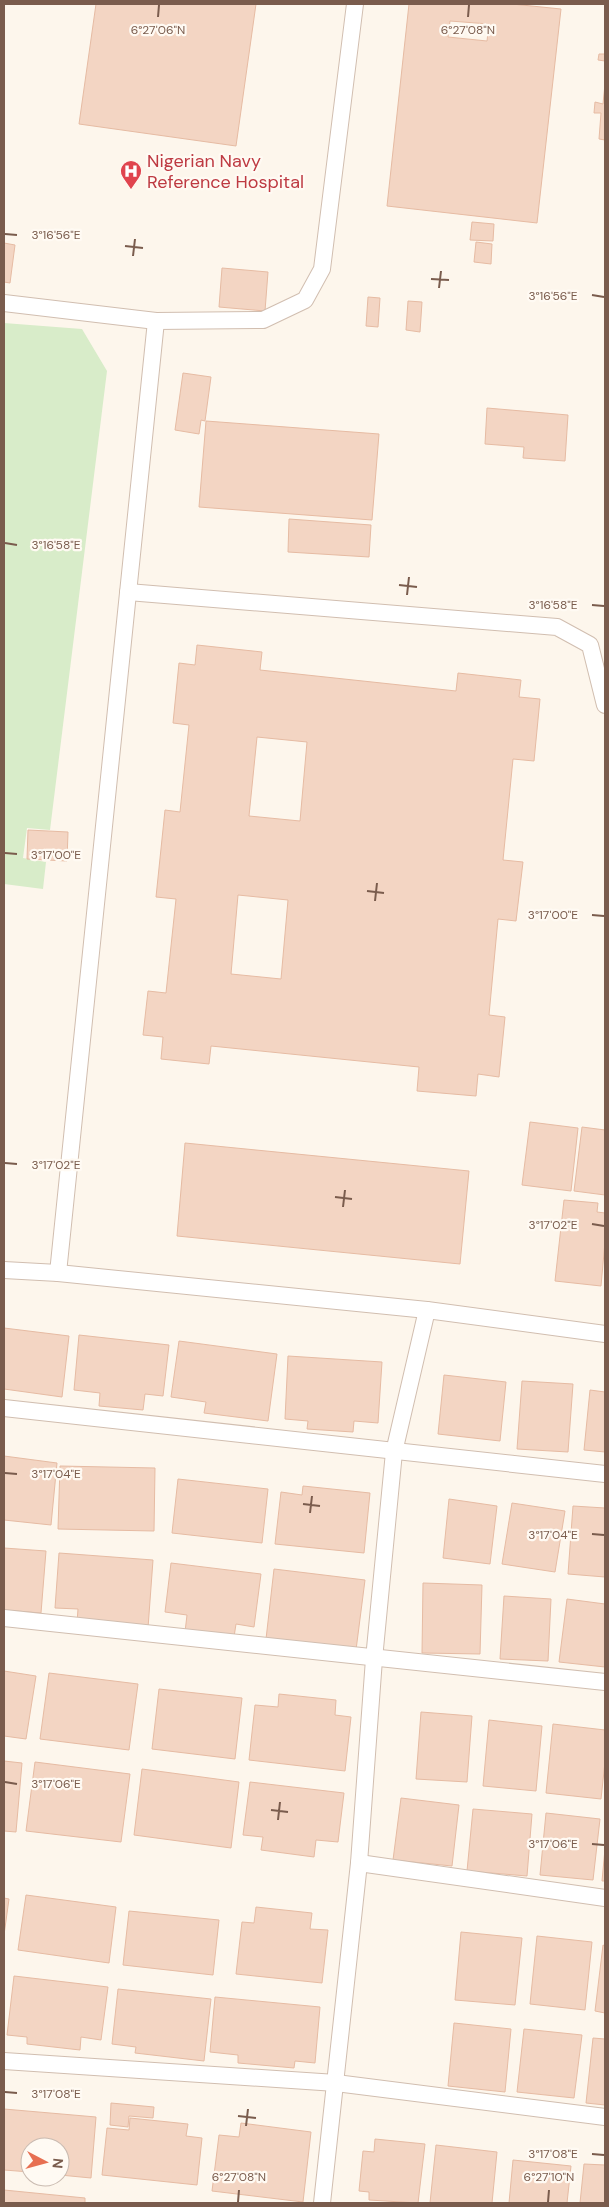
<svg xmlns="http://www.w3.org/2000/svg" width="609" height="2207" font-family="'DM Sans',sans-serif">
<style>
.green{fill:#d8ecc9}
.building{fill:#f3d5c3;stroke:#e6bba3;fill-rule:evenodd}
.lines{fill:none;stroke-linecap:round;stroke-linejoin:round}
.service-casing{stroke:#d1beb0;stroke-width:18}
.service{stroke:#fff;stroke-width:16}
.ticks{fill:none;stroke:#7a5c4d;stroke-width:2}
.labels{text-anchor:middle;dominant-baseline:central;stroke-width:4.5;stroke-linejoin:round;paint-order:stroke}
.health-label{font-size:18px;fill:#be3a42;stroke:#fffaf3;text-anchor:start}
.ticks-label{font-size:12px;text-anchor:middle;fill:#7a5c4d;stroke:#fffaf3;stroke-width:4.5;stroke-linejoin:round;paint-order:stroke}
</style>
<rect width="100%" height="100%" fill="#fdf6ec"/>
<polygon class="green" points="4,323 82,329 107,371 50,830 27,828 23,858 46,862 43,889 4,884"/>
<g class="building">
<polygon points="96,4 256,4 236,146 79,124"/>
<path d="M409,4h103l49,5 -24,214 -150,-17zM450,21l39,3 -2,17 -39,-4z"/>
<polygon points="599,54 605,54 605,61 598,60"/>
<polygon points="605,84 605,140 599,139 601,113 594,113 595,102 603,104"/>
<polygon points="472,222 494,224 493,241 470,240"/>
<polygon points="476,242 492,244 491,264 474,262"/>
<polygon points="4,243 15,245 10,283 4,282"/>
<polygon points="222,268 268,272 265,311 219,307"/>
<polygon points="368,297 380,298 378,327 366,326"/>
<polygon points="408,301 422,302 420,332 406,330"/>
<polygon points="183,373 211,377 205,421 201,420 199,434 175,430"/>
<polygon points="487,408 568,415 565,461 523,458 524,447 485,444"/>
<polygon points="206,421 379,434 372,520 199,507"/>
<polygon points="289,519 371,525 369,557 288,552"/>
<path d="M197,645l65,7 -2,18 196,21 2,-18 63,7 -2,17 21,2 -6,62 -21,-2 -10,101 20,2 -7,59 -18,-2 -9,96 16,2 -6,60 -21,-3 -2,22 -59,-5 2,-24 -208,-21 -2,18 -48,-5 2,-22 -20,-2 5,-44 18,2 10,-94 -20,-2 9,-87 15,2 9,-87 -16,-2 6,-60 16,2zM257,737l50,5 -7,79 -51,-5zM238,895l50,5 -7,79 -50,-5z"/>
<polygon points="28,830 68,832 67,861 27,859"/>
<polygon points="530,1122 578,1128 571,1191 522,1185"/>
<polygon points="582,1127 605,1130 605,1195 574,1191"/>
<polygon points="185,1143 469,1171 460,1264 177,1236"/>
<polygon points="564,1200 598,1203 597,1212 605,1213 605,1242 601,1286 555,1281"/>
<polygon points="4,1328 69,1336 62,1397 4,1389"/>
<polygon points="79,1335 169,1345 163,1396 145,1394 143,1410 99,1406 100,1393 74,1390"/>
<polygon points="179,1341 277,1354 268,1421 204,1413 206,1402 171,1397"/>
<polygon points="288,1356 382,1362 378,1423 354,1421 353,1432 307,1429 308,1421 285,1419"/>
<polygon points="444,1375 506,1382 500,1441 438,1434"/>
<polygon points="522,1381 573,1384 568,1452 517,1449"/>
<polygon points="590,1390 605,1392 605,1452 584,1450"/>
<polygon points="4,1456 57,1463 51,1525 4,1520"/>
<polygon points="60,1466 155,1468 154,1531 58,1529"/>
<polygon points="178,1479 268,1489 262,1543 172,1533"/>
<polygon points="303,1486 370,1493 364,1553 275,1544 281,1492 302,1495"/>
<polygon points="449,1499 497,1506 490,1564 443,1558"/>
<polygon points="512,1503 565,1511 555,1572 502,1564"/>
<polygon points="573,1506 605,1508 605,1577 568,1574"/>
<polygon points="4,1548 46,1551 41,1613 4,1610"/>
<polygon points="59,1553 153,1560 148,1628 77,1623 78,1609 55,1608"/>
<polygon points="171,1563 261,1574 254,1627 236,1624 234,1637 185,1632 187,1615 165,1612"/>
<polygon points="274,1569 365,1580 356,1650 266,1639"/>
<polygon points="423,1583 482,1585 480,1654 422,1653"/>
<polygon points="504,1596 551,1599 548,1661 500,1659"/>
<polygon points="567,1599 605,1604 605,1667 559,1662"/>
<polygon points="4,1671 36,1676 26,1739 4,1736"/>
<polygon points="49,1673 138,1684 129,1750 40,1739"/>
<polygon points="159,1689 242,1698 235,1759 152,1749"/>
<polygon points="279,1694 336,1700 335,1715 351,1717 345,1771 249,1760 255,1705 278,1707"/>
<polygon points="421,1712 472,1716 467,1782 416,1779"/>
<polygon points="489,1720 542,1726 536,1791 483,1786"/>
<polygon points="553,1724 605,1730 605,1762 601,1799 546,1793"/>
<polygon points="4,1761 22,1763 16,1832 4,1831"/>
<polygon points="35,1762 130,1774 121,1842 26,1831"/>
<polygon points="142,1769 239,1782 231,1848 134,1835"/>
<polygon points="250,1782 344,1793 338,1842 316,1840 314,1857 261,1850 263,1837 243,1835"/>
<polygon points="401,1798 459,1805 452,1866 393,1860"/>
<polygon points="473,1809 532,1814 527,1876 467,1871"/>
<polygon points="546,1813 600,1819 593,1880 540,1875"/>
<polygon points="605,1849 605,1881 602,1881"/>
<polygon points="26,1895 116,1907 109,1963 18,1950"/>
<polygon points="4,1898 9,1899 4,1935"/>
<polygon points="256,1907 312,1913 310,1929 328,1930 322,1983 236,1974 242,1922 254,1923"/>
<polygon points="129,1911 219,1920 213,1975 123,1965"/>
<polygon points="461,1932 522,1938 515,2005 455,2000"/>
<polygon points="537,1936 592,1942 585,2010 530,2004"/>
<polygon points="603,1945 605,1946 605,2013 595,2011"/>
<polygon points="14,1976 108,1987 101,2040 81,2037 80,2050 27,2044 27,2037 7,2035"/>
<polygon points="118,1989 211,1999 204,2061 135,2053 136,2047 112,2044"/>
<polygon points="215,1997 320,2007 315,2063 295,2061 294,2068 238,2063 238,2055 210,2052"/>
<polygon points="454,2023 511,2029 505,2092 448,2086"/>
<polygon points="524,2029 582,2035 574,2098 517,2092"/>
<polygon points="593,2038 605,2039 605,2105 586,2103"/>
<polygon points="111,2103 154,2107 153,2118 129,2116 128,2127 110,2125"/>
<polygon points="4,2109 96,2117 91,2178 60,2175 60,2147 30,2147 30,2172 4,2170"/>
<polygon points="130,2118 188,2124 186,2136 202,2138 197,2185 102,2175 107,2128 129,2130"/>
<polygon points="241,2123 311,2132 303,2202 212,2191 219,2135 239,2137"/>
<polygon points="375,2139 425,2144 418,2203 369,2200 369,2192 359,2191 363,2151 374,2152"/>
<polygon points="436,2145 497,2152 492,2203 430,2203"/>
<polygon points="513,2160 571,2166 567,2203 509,2203"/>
<polygon points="584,2164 605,2165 605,2203 580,2203"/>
<polygon points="4,2190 85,2198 85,2203 4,2203"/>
</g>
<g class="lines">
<g class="service-casing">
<g id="service">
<polyline points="4,303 156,321 263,320 305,300 322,269 355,4"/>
<polyline points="128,592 557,627 590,645 605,705"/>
<polyline points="4,1270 58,1273 427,1310 605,1334"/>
<polyline points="58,1273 156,321"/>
<polyline points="4,1408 605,1474"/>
<polyline points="4,1618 605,1682"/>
<polyline points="359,1863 605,1898"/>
<polyline points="4,2061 336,2083 605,2117"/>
<polyline points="322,2203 359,1863 374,1659 394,1452 427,1310"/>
</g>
</g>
<use href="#service" class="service"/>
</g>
<path class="ticks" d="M158,17l1,-12M468,17l1,-12M5,234l12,1M125,246l18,2M133,256l2,-17M431,279l18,1M439,288l2,-17M592,295l12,2M5,543l12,2M399,585l18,2M407,595l2,-18M592,605l12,1M5,853l12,1M367,891l17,2M375,901l2,-18M592,915l12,1M5,1163l12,1M335,1197l17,2M343,1207l2,-17M592,1224l12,2M5,1473l12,1M303,1504l17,2M310,1513l2,-17M592,1534l12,1M5,1782l12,2M271,1810l17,2M278,1820l2,-18M592,1844l12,1M5,2092l12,1M238,2116l18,2M246,2126l2,-17M592,2154l12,1M238,2202l1,-12M548,2202l1,-12"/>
<defs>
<g id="hospital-pin" transform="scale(1.125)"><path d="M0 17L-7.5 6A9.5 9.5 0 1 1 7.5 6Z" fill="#e0444e" stroke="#fffaf3"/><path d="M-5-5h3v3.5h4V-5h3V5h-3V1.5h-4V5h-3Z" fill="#fff"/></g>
</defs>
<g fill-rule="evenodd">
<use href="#hospital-pin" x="131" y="171"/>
</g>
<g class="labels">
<g class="health-label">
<text x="147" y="161">Nigerian Navy<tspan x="147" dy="21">Reference Hospital</tspan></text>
</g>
</g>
<g class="ticks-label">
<text x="158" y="34">6°27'06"N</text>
<text x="468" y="34">6°27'08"N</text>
<text x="56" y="239">3°16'56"E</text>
<text x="553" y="300">3°16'56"E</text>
<text x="56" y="549">3°16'58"E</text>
<text x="553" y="609">3°16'58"E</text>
<text x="56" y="859">3°17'00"E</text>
<text x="553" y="919">3°17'00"E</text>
<text x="56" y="1169">3°17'02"E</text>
<text x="553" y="1229">3°17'02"E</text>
<text x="56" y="1478">3°17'04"E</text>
<text x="553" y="1539">3°17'04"E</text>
<text x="56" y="1788">3°17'06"E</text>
<text x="553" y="1848">3°17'06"E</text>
<text x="56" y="2098">3°17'08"E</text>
<text x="553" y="2158">3°17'08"E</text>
<text x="239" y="2181">6°27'08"N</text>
<text x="549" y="2181">6°27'10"N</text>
</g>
<rect width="609" height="2207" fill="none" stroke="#7a5c4d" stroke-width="10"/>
<g transform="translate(45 2162) rotate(96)"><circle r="24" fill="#fffaf3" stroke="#cabbb1"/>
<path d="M0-4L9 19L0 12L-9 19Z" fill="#e76f51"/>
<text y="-8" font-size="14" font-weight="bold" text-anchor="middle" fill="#7a5c4d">N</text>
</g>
</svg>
